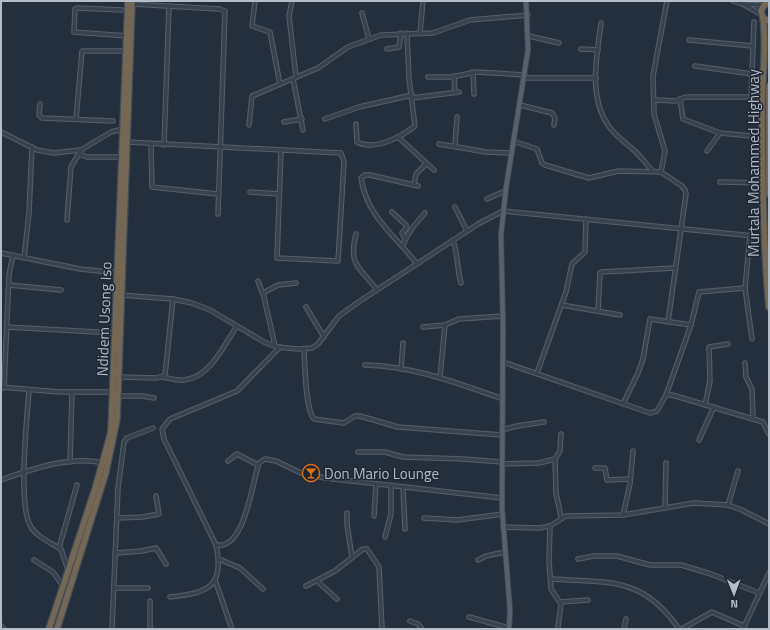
<svg xmlns="http://www.w3.org/2000/svg" width="770" height="630" font-family="'Titillium Web',sans-serif">
<style>
.lines{fill:none;stroke-linecap:round;stroke-linejoin:round}
.minor-casing{stroke:#565f6c;stroke-width:5.5}
.major-casing{stroke:#414a57;stroke-width:6}
.highway-casing{stroke:#434c59;stroke-width:8}
.minor{stroke:#38414e;stroke-width:3.5}
.major{stroke:#56606e;stroke-width:4.5}
.highway{stroke:#746855;stroke-width:5.5}
.labels{text-anchor:middle;dominant-baseline:central;stroke-width:3;stroke-linejoin:round;paint-order:stroke}
.street-label{font-size:15px;fill:#b4bcc9;stroke:#1d2633}
.poi-label{font-size:15px;fill:#b4bcc9;stroke:#1d2633;text-anchor:start}
</style>
<rect width="100%" height="100%" fill="#242f3e"/>
<g class="lines">
<g class="minor-casing">
<g id="minor">
<polyline points="255,1 252,26 270,32 280,84"/>
<polyline points="292,1 289,16 296,77"/>
<polyline points="733,1 742,4 764,5"/>
<polyline points="132,4 219,9 225,11 218,214"/>
<polyline points="743,4 762,15"/>
<polyline points="122,10 77,8 75,9 74,32 127,36"/>
<polyline points="362,13 369,39"/>
<path d="M601,23c-4,33 -13,73 7,102 7,11 17,17 27,26 6,6 12,14 18,20"/>
<polyline points="420,33 423,1"/>
<polyline points="529,36 559,43"/>
<polyline points="689,40 753,46"/>
<polyline points="387,49 399,47 401,33"/>
<polyline points="581,49 598,50"/>
<polyline points="695,66 752,74"/>
<polyline points="473,72 474,94"/>
<polyline points="454,76 455,92"/>
<polyline points="428,77 452,77 476,72 525,75"/>
<polyline points="524,78 596,78"/>
<polyline points="293,79 303,130"/>
<polyline points="751,97 754,22"/>
<polyline points="412,98 459,92"/>
<polyline points="680,99 683,119 720,133 762,137"/>
<polyline points="654,100 675,101 686,97 762,97"/>
<polyline points="40,104 39,115 42,118 113,121"/>
<polyline points="520,105 552,113 555,118 554,125"/>
<polyline points="76,119 82,51 126,51"/>
<polyline points="325,119 359,107 412,95"/>
<polyline points="284,122 302,119"/>
<path d="M356,124l1,18c18,9 44,-5 58,-16l-6,-47 -2,-46"/>
<polyline points="249,125 252,96 318,68 348,47 381,35 433,33 470,20 528,15"/>
<polyline points="1,132 37,150 54,153 81,150 111,132 123,129"/>
<polyline points="398,137 434,170"/>
<polyline points="513,141 537,149 542,163 545,165 589,178 618,171 661,172 682,186 685,190 686,194 668,322"/>
<polyline points="127,142 341,153 344,162 338,261 277,258 281,150"/>
<polyline points="151,144 152,187 218,194"/>
<polyline points="439,144 486,152 511,153"/>
<polyline points="164,145 169,6"/>
<polyline points="455,146 457,117"/>
<polyline points="707,151 720,133"/>
<polyline points="79,154 87,157 122,157"/>
<polyline points="661,172 665,151 654,114 653,76 667,1"/>
<polyline points="720,182 763,183"/>
<polyline points="414,185 416,174 426,164"/>
<polyline points="250,192 279,194"/>
<polyline points="487,199 505,191"/>
<polyline points="455,207 467,231"/>
<polyline points="392,212 406,225 406,229 402,233 405,239"/>
<polyline points="67,220 71,167 81,150"/>
<path d="M356,234c-8,32 4,33 21,56"/>
<polyline points="750,235 745,288 752,339"/>
<path d="M453,240c5,15 4,29 8,43"/>
<path d="M403,246c4,-13 13,-23 22,-33"/>
<polyline points="1,253 80,269 118,273"/>
<polyline points="24,258 29,213 32,147"/>
<path d="M417,264c-23,-30 -50,-47 -56,-86l4,-3h5l48,11"/>
<polyline points="258,281 264,297 275,346"/>
<polyline points="9,285 61,290"/>
<polyline points="263,293 278,285 296,283"/>
<polyline points="120,295 173,299 192,303 210,310 264,342 277,347 298,349 312,348 318,344 339,316 357,303 478,224 503,211 764,237"/>
<polyline points="562,305 620,315"/>
<polyline points="306,307 324,337"/>
<polyline points="598,311 600,273 602,272 675,268"/>
<polyline points="7,327 115,333"/>
<polyline points="423,327 445,325 459,319 503,316"/>
<path d="M280,347l-43,44 -67,28 -8,10 2,10 52,106c29,5 36,-62 43,-82l6,-4 11,2 25,12 24,5 177,20"/>
<path d="M304,349c1,15 1,60 10,70l30,4 11,-7h5l38,11 104,8"/>
<polyline points="503,362 650,413 657,411 666,395 672,395 763,422 769,434"/>
<polyline points="745,363 746,377 752,389 753,419"/>
<path d="M365,365c49,1 92,18 138,34"/>
<polyline points="401,369 403,343"/>
<polyline points="537,373 566,292 572,264 585,252 586,219"/>
<polyline points="119,377 157,378 165,375 173,299"/>
<path d="M162,377c7,1 15,4 22,3 26,-2 40,-35 53,-54"/>
<polyline points="440,377 445,325"/>
<polyline points="1,387 59,392 113,392"/>
<polyline points="4,388 9,275 13,255"/>
<path d="M29,390c-2,28 -11,113 1,135 5,11 21,18 31,24l7,21"/>
<polyline points="666,395 691,325 699,292 745,288"/>
<polyline points="119,396 142,396 154,398"/>
<polyline points="623,404 638,373 643,359 650,319 691,325"/>
<polyline points="705,405 710,381 709,347 728,344"/>
<polyline points="502,430 517,426 544,422"/>
<polyline points="699,440 714,407"/>
<polyline points="358,452 385,452 403,457 463,459 502,462"/>
<polyline points="555,459 556,493 561,517"/>
<polyline points="228,461 237,454 258,465"/>
<polyline points="70,462 72,393"/>
<polyline points="502,464 539,463 555,459 560,451 561,434"/>
<polyline points="595,468 605,468 607,480 630,479"/>
<path d="M1,480c31,-11 70,-25 102,-17"/>
<polyline points="403,487 405,529"/>
<polyline points="728,505 738,471"/>
<polyline points="665,508 666,463"/>
<polyline points="347,513 347,525 352,557"/>
<polyline points="623,515 630,484 633,451"/>
<polyline points="374,516 376,484"/>
<polyline points="117,518 143,517 159,514 156,496"/>
<polyline points="424,518 457,520 503,514"/>
<polyline points="550,526 549,560 551,589 561,604 558,627"/>
<polyline points="503,527 540,528 550,526 566,516 623,515 694,503 728,505 742,510 769,524"/>
<polyline points="385,537 391,514 391,486"/>
<polyline points="59,548 77,485"/>
<polyline points="116,553 142,551 156,548 166,564"/>
<polyline points="219,559 240,568 263,589"/>
<polyline points="578,559 594,556 617,556 650,565 681,565 711,574 759,593"/>
<polyline points="34,560 53,572 63,586"/>
<polyline points="478,560 486,556 505,552"/>
<path d="M552,579c57,4 91,-3 127,50"/>
<polyline points="215,580 232,629"/>
<polyline points="317,581 337,599"/>
<polyline points="306,586 335,571 363,549 367,549 379,567 382,629"/>
<polyline points="115,588 148,588"/>
<path d="M170,597c38,-4 55,-10 46,-52"/>
<polyline points="560,602 588,600"/>
<polyline points="469,617 509,628"/>
<polyline points="410,621 418,624 422,629"/>
<polyline points="1,626 4,629"/>
<polyline points="112,629 118,488 124,442 127,438 153,428"/>
<polyline points="150,629 150,601"/>
<polyline points="624,629 626,619"/>
<polyline points="682,629 712,612 744,626"/>
<polyline points="743,629 769,573"/>
</g>
</g>
<g class="major-casing">
<polyline id="major" points="509,629 510,610 502,508 503,326 501,235 506,188 528,50 526,1"/>
</g>
<g class="highway-casing">
<g id="highway">
<polyline points="769,3 764,5 761,11 763,18 769,21"/>
<path d="M763,18c4,29 -1,58 -1,88 0,67 1,134 7,201"/>
<polyline points="769,86 769,194"/>
<polyline points="49,629 95,489 111,432 128,1"/>
<polyline points="57,629 106,472 117,419 132,1"/>
</g>
</g>
<use href="#minor" class="minor"/>
<use href="#major" class="major"/>
<use href="#highway" class="highway"/>
</g>
<defs>
<g id="bar-ring" transform="scale(0.9)"><circle r="9.5" fill="#1d2633" stroke="#e8710a" stroke-width="1.5"/><path d="M-6-5H6L.8 .8V4.5H3.5V6h-7V4.5H-.8V.8Z" fill="#e8710a"/></g>
</defs>
<g fill-rule="evenodd">
<use href="#bar-ring" x="311" y="473"/>
</g>
<g class="labels">
<g class="street-label">
<text transform="translate(753 163) rotate(-90)">Murtala Mohammed Highway</text>
<text transform="translate(104 319) rotate(-88)">Ndidem Usong Iso</text>
</g>
<g class="poi-label">
<text x="324" y="473">Don Mario Lounge</text>
</g>
</g>
<rect width="770" height="630" fill="none" stroke="#b4bcc9" stroke-width="4"/>
<g transform="translate(734 594) rotate(179)" stroke="#1d2633" stroke-width="3" paint-order="stroke">
<path d="M0-3L7 15L0 10L-7 15Z" fill="#b4bcc9"/>
<text y="-6" font-size="11" font-weight="bold" text-anchor="middle" fill="#b4bcc9">N</text>
</g>
</svg>
